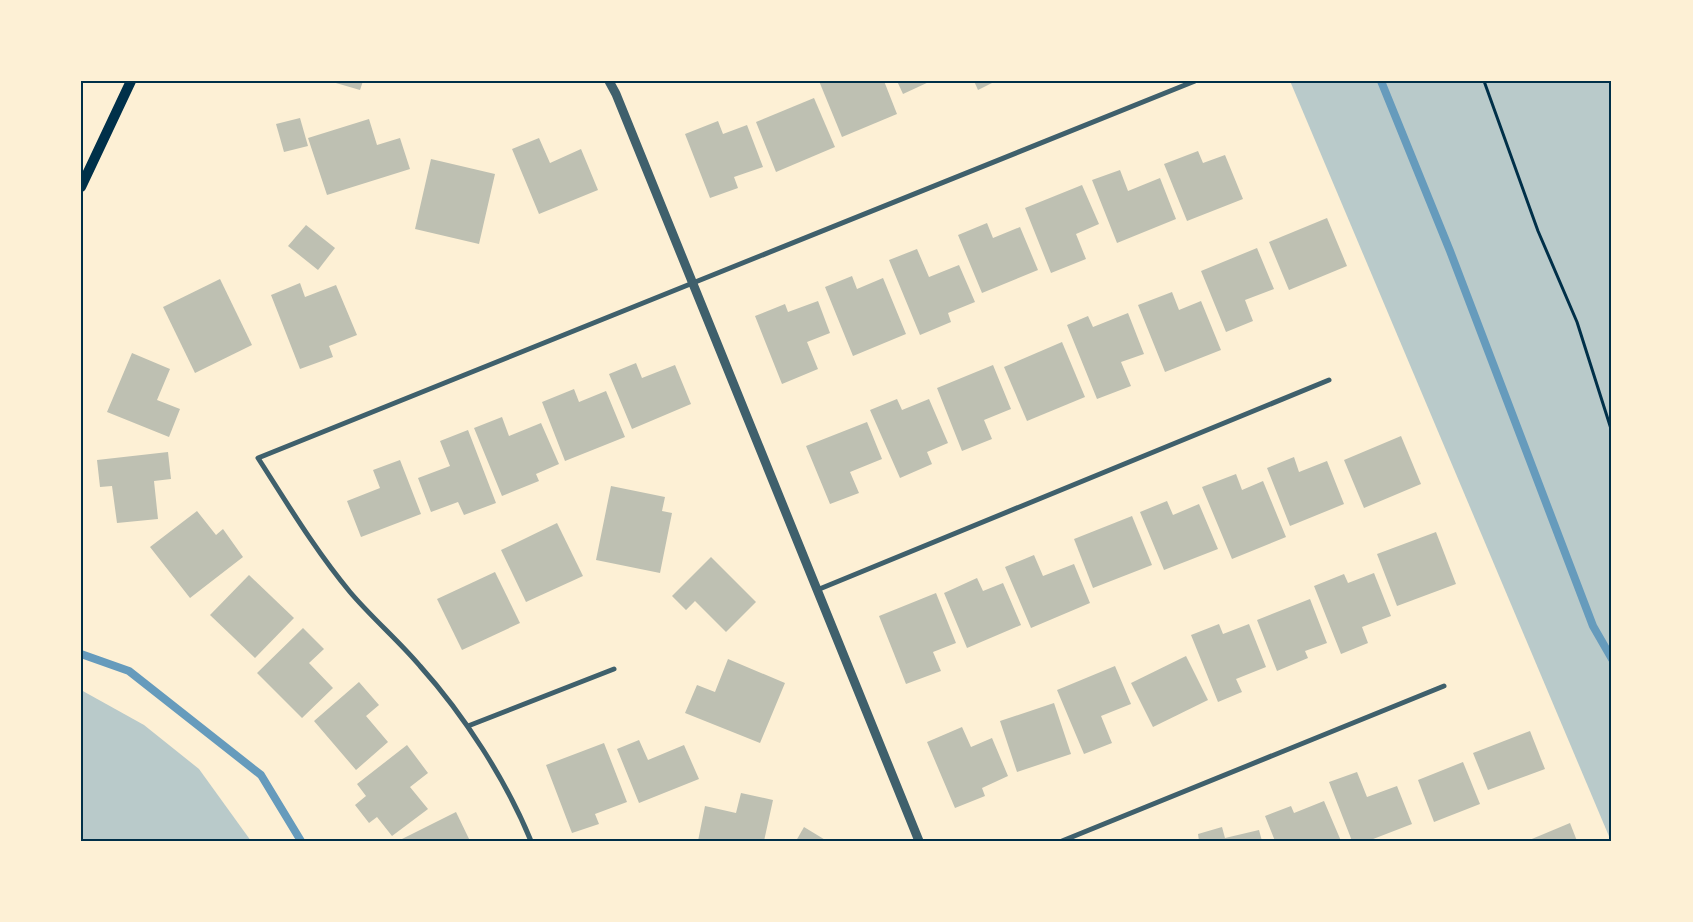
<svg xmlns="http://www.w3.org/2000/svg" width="1693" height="922" font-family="'Space Grotesk',sans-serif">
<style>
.green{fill:#b9caca}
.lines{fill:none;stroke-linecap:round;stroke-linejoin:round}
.stream{stroke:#669bbc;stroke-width:8}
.building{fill:#bec0b2}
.path{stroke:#003049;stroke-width:3}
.minor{stroke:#3f606c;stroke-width:5}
.tertiary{stroke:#3f606c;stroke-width:9}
.secondary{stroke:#003049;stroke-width:10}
.neatline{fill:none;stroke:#003049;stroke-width:2}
</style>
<rect width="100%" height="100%" fill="#fdf0d5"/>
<g class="green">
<polygon points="1290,81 1612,81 1612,841 1611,841"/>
<polygon points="81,690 144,725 199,769 251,841 81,841"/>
</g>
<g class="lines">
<g class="stream">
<polyline points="1381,81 1450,251 1593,626 1612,659"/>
<polyline points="81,654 129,671 261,775 301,841"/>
</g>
</g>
<g class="building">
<polygon points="329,81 363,81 360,90"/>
<polygon points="819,81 884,81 897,114 842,137"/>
<polygon points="897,81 931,81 903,94"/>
<polygon points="974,81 996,81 978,90"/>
<polygon points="814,98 835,147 776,172 756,122"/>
<polygon points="300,118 308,146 284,152 276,124"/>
<polygon points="369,119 377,145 400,138 410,169 327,195 308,138"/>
<polygon points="718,121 723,134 747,125 763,167 734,177 738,188 710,198 685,134"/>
<polygon points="539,138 550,163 581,149 598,190 539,214 512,149"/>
<polygon points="1198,151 1203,163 1225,155 1243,199 1187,221 1164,164"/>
<polygon points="431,159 495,174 479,244 415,229"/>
<polygon points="1120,170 1128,191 1160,178 1176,219 1117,243 1092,180"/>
<polygon points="1082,185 1099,224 1076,234 1086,259 1051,273 1025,208"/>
<polygon points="1327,218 1347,266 1289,290 1269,242"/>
<polygon points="987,223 993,238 1020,227 1038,270 982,293 958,235"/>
<polygon points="306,225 335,248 318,270 288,246"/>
<polygon points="1257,248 1274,289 1245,300 1253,321 1226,332 1201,271"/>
<polygon points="917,249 929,277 959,265 975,302 948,313 951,322 920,335 889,260"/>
<polygon points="852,276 857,289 883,278 906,334 853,356 825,287"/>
<polygon points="220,279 252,345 195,373 163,307"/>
<polygon points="300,283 305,297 336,285 357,335 329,346 333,357 300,369 271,295"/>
<polygon points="1172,292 1179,310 1201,301 1221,350 1165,372 1138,305"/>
<polygon points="818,301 830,333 807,342 818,369 782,384 755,316 785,304 788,312"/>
<polygon points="1128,313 1144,354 1121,362 1131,386 1097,399 1067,325 1088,316 1093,327"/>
<polygon points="1062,342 1085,397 1027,421 1004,367"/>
<polygon points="132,353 170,369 157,400 180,409 169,437 107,412"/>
<polygon points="636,363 642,378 675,365 691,404 632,429 609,374"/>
<polygon points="993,365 1011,409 984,420 992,439 962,451 937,388"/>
<polygon points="574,389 579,402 606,391 625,437 565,461 542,402"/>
<polygon points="897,399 902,410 929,399 948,443 927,452 932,464 900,478 870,410"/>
<polygon points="502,417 509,436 541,423 559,464 536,474 539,481 502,496 474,428"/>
<polygon points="867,422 882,459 850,472 859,493 830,504 806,446"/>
<polygon points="468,430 496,503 464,515 458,502 431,512 418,478 450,466 440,441"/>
<polygon points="1401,436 1421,484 1364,508 1344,460"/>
<polygon points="168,452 171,479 154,481 158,519 117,523 112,486 100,487 97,460"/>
<polygon points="1294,457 1299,472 1327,461 1344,504 1290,526 1267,468"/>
<polygon points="400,460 421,514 361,537 347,501 380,488 373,470"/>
<polygon points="1236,474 1242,490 1263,481 1286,537 1232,559 1202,487"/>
<polygon points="611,486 665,497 662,511 672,513 660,573 596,560"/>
<polygon points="1167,501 1173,515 1199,504 1218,549 1164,570 1140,512"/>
<polygon points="197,511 216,535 223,529 243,557 190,598 150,547"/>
<polygon points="1132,516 1152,565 1093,588 1074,539"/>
<polygon points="557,523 583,576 526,602 501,550"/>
<polygon points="1436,532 1456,584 1397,606 1377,554"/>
<polygon points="1034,555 1043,576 1074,564 1090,603 1031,628 1005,567"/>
<polygon points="711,557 756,602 726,632 695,601 686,610 672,596"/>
<polygon points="495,572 520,623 462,650 437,599"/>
<polygon points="1374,573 1391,616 1362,627 1368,643 1341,654 1314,586 1344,574 1348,583"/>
<polygon points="249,575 294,618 255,658 210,615"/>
<polygon points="977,578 983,591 1003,583 1021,625 967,648 944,593"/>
<polygon points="936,593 956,643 933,652 941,671 906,684 879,616"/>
<polygon points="1310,599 1327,643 1305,651 1308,658 1277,671 1257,620"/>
<polygon points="1219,624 1223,634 1249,624 1266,667 1236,679 1242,692 1218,702 1191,635"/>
<polygon points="303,628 324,649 309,663 333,688 302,718 257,673"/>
<polygon points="1186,656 1208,700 1153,727 1131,683"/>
<polygon points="728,659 785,683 760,743 685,713 697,685 715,692"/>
<polygon points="1115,666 1131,704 1101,716 1112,743 1084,754 1057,690"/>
<polygon points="359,682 379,705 366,716 388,742 356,770 314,721"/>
<polygon points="1054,703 1071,754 1017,772 1000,721"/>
<polygon points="962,727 971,747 992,738 1008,776 982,788 985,796 955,808 927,742"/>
<polygon points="1530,731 1545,769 1488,790 1473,753"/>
<polygon points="639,740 648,760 684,745 699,779 639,803 617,749"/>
<polygon points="604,743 627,802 595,814 599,824 572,833 546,765"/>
<polygon points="407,745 428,773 410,787 428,809 392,836 377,817 369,823 355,805 366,796 357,784"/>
<polygon points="1463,762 1480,804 1434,822 1418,780"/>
<polygon points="1357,772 1367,797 1397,786 1412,824 1368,841 1352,841 1329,782"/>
<polygon points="741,793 773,800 764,841 698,841 705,806 736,813"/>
<polygon points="1324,801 1341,841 1275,841 1265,816 1291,806 1294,813"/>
<polygon points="456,812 470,841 398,841"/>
<polygon points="1570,823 1577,841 1527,841"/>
<polygon points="804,827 827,841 796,841"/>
<polygon points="1222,827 1225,838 1259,830 1262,841 1199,841 1198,834"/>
</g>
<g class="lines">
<polyline class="path" points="1484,81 1538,231 1577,322 1612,432"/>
<g class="minor">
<polyline points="817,590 1329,380"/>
<polyline points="468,726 614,669"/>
<path d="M531,841c-25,-61 -67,-126 -111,-175 -22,-26 -48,-48 -70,-74 -35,-42 -63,-89 -92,-134l937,-377"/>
<polyline points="1062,841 1444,686"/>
</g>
<polyline class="tertiary" points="609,81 616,94 919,841"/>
<polyline class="secondary" points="81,187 131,81"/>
</g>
<rect width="1693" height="922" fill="none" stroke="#fdf0d5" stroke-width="165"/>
<rect x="82" y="82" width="1528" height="758" class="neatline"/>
</svg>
